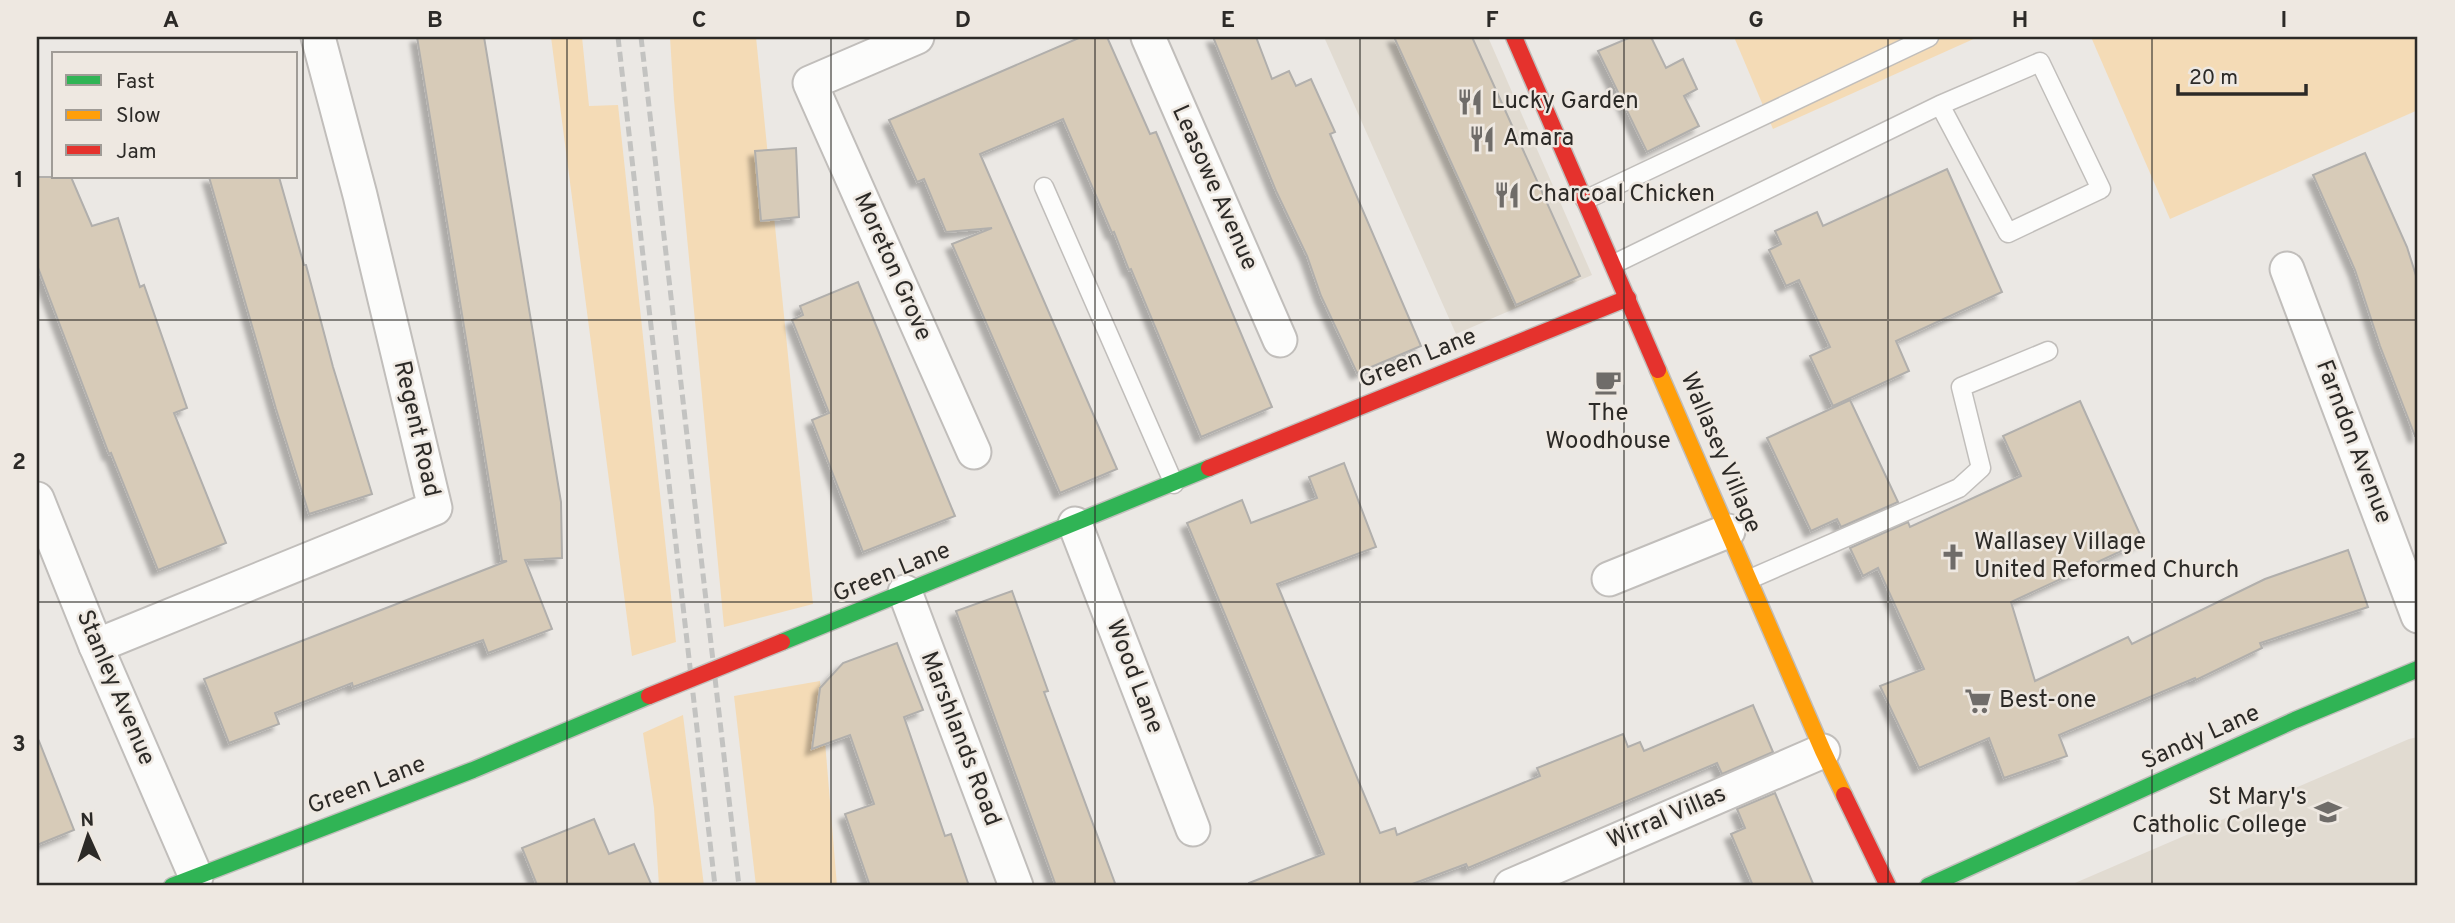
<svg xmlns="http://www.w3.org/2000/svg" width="2455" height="923" font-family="Overpass,sans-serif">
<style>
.built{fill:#e1dbd1}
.green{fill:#f4dbb6}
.building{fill:#d7cbb8;stroke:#b1afac;stroke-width:2;filter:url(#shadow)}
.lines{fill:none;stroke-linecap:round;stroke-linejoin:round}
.lane-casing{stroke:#c1bebb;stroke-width:21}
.street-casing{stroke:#c1bebb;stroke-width:37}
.fast-casing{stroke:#c1bebb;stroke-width:19}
.slow-casing{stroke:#c1bebb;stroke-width:19}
.jam-casing{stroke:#c1bebb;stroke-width:19}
.lane{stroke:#fcfcfb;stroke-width:18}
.street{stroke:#fcfcfb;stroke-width:33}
.fast{stroke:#30b455;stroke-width:16}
.slow{stroke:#ff9f0a;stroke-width:16}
.jam{stroke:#e5322d;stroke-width:16}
.rail{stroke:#c3c3c1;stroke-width:5;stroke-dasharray:10 5;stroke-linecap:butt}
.jam-bridge-casing{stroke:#c1bebb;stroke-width:19;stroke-linecap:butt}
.jam-bridge{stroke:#e5322d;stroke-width:16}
.grid{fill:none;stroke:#2c2a27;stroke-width:2;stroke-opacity:0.55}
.labels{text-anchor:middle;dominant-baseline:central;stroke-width:5;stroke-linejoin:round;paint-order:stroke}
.poi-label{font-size:24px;fill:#2c2a27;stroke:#eee8e1;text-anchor:start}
.street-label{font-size:24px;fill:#2c2a27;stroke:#eee8e1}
.neatline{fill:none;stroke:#2c2a27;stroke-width:2.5}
.grid-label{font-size:23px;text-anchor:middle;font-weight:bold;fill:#2c2a27}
</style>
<defs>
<filter id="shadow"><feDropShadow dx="-6" dy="6" stdDeviation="2" flood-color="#0004"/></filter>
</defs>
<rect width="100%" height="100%" fill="#ebe8e4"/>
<g class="built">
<polygon points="1324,37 1488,37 1592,275 1456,334"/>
<polygon points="2418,737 2418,886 2068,886 2409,739"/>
</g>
<g class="green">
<polygon points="551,37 582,37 589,106 618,105 676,642 632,656"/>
<polygon points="670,37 756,37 813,604 724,627 674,100"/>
<polygon points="1734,37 1978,37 1773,129"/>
<polygon points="2091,37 2418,37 2418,110 2170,219"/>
<polygon points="820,681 837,886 756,886 734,696"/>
<polygon points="683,715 704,886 659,886 654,808 643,733"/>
</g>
<g class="building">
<polygon points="417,37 484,37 561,502 562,558 525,560 552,629 488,653 483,640 353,687 352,683 275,713 279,724 229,743 204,679 507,561 502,561"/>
<polygon points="1081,37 1107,37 1150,134 1156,132 1272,407 1201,437 1131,269 1129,270 1114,232 1112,233 1063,119 980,154 1117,469 1060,493 952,244 992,228 946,232 924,179 917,182 889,120"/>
<polygon points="1213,37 1256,37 1272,79 1289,71 1296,86 1311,79 1335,132 1330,134 1421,346 1357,373 1321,296 1307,256 1276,191"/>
<polygon points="1394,37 1472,37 1580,276 1516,305"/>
<polygon points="1631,37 1651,37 1666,68 1683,59 1697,89 1684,96 1699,126 1647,152 1598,51"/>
<polygon points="796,148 799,217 761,221 755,151"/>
<polygon points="2365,153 2407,247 2418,282 2418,436 2415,436 2380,346 2355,270 2313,175"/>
<polygon points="1947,169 2002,292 1896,341 1909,371 1833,406 1810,356 1830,347 1799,280 1786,286 1769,250 1781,244 1775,231 1817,212 1823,226"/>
<polygon points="37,177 71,177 92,226 118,218 140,287 144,285 187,408 174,413 226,543 158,570 111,453 109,454 37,265"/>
<polygon points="209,177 279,177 304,265 306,265 333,367 372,494 309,514 276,409"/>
<polygon points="858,282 955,516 863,552 812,420 829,413 792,320 803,315 800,306"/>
<polygon points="1850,400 1898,502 1841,527 1837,519 1811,531 1767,438"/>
<polygon points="2080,401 2143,541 2011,602 2035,681 2128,637 2132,644 2265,579 2348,550 2368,607 2260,643 2262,648 2196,680 2195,678 2059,735 2067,756 2004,778 1989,738 1919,768 1880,686 1924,669 1878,568 1863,576 1850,548 1908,522 1910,527 2021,476 2003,436"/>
<polygon points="1344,463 1376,547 1277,584 1380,833 1395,828 1397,835 1540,776 1537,768 1623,734 1628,747 1640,742 1644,751 1753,705 1773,752 1722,774 1717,763 1468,868 1466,864 1407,886 1249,886 1249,883 1324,854 1187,523 1242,500 1251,523 1317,498 1309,477"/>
<polygon points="1012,591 1048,691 1044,692 1116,886 1056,886 956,611"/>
<polygon points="897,643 923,710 904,717 945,836 951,834 969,886 870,886 845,814 874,804 850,735 812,749 820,688 843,663"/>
<polygon points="39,741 74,830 37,845 37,742"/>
<polygon points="1775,793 1814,886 1753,886 1731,834 1745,828 1737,809"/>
<polygon points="594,819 609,854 634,844 652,886 534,886 537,885 522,848"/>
</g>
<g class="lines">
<g class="lane-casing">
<g id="lane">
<polyline points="1044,187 1174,484"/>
<polyline points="1585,200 1929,37"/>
<polyline points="1614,264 1940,105 2040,62 2101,189 2008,233 1940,105"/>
<polyline points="1750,579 1959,488 1981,468 1961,387 2048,351"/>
</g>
</g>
<g class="street-casing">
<g id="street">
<polyline points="917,37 810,83 974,452"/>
<polyline points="1148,37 1280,340"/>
<polyline points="2287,269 2418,616"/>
<polyline points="37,499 96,646 196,877"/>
<polyline points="1075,524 1193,829"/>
<polyline points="1609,579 1728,531"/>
<polyline points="905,592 1016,886"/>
<polyline points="96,646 435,508 360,195 318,37"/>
<polyline points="1511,886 1823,751"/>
</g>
</g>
<g class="fast-casing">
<g id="fast">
<polyline points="782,642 1209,468"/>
<polyline points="172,886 473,770 649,696"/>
<polyline points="1928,886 2295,720 2418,669"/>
</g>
</g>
<g class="slow-casing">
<polyline id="slow" points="1658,370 1823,751 1844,795"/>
</g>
<g class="jam-casing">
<g id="jam">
<polyline points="1514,37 1658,370"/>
<polyline points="1209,468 1628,298"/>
<polyline points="1844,795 1888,886"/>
</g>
</g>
<use href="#lane" class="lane"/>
<use href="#street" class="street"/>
<use href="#fast" class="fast"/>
<use href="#slow" class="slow"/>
<use href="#jam" class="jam"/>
<g class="rail">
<polyline points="618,37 715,886"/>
<polyline points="641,37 739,886"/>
</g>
<g class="jam-bridge-casing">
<polyline id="jam-bridge" points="649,696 782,642"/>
</g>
<use href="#jam-bridge" class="jam-bridge"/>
</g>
<path class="grid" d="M303,37v849M567,37v849M831,37v849M1095,37v849M1360,37v849M1624,37v849M1888,37v849M2152,37v849M37,320h2381M37,602h2381"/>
<defs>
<g id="restaurant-bare" transform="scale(2.1)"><path d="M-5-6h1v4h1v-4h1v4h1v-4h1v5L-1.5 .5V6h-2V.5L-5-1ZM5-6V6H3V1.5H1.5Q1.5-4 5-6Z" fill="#6f6c69" stroke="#eee8e1" stroke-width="2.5" paint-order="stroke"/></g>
<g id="cafe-bare" transform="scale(2.1)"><path d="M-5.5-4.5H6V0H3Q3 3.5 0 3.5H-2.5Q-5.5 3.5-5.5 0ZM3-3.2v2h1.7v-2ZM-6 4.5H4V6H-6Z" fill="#6f6c69" stroke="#eee8e1" stroke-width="2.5" paint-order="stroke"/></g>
<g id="church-bare" transform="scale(2.1)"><path d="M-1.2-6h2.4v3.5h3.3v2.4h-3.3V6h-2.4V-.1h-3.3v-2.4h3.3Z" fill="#6f6c69" stroke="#eee8e1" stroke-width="2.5" paint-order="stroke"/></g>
<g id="supermarket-bare" transform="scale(2.1)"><path d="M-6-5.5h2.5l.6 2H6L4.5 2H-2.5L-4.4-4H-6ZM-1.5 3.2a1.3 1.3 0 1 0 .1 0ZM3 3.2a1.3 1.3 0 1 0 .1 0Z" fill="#6f6c69" stroke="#eee8e1" stroke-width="2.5" paint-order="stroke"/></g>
<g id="school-bare" transform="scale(2.1)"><path d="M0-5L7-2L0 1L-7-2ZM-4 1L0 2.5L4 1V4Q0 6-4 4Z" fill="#6f6c69" stroke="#eee8e1" stroke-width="2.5" paint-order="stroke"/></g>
</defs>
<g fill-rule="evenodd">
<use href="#restaurant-bare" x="1470" y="102"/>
<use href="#restaurant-bare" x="1482" y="139"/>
<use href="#restaurant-bare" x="1507" y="195"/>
<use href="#cafe-bare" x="1608" y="382"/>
<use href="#church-bare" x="1953" y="557"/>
<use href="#supermarket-bare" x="1978" y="701"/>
<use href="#school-bare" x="2328" y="812"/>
</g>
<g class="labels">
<g class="poi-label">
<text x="1491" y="102">Lucky Garden</text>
<text x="1503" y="139">Amara</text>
<text x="1528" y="195">Charcoal Chicken</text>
<text x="1608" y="414" text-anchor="middle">The<tspan x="1608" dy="28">Woodhouse</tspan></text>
<text x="1974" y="543">Wallasey Village<tspan x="1974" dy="28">United Reformed Church</tspan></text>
<text x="1999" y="701">Best-one</text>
<text x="2307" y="798" text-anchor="end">St Mary's<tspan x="2307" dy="28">Catholic College</tspan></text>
</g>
<g class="street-label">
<text transform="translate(1214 188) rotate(66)">Leasowe Avenue</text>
<text transform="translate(892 267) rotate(66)">Moreton Grove</text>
<text transform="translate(1418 359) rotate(-22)">Green Lane</text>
<text transform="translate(416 429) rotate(77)">Regent Road</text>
<text transform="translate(2353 442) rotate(69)">Farndon Avenue</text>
<text transform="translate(1720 453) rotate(67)">Wallasey Village</text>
<text transform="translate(892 573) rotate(-22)">Green Lane</text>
<text transform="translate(1134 677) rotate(69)">Wood Lane</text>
<text transform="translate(115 688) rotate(67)">Stanley Avenue</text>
<text transform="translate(2201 738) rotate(-24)">Sandy Lane</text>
<text transform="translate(960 739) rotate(69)">Marshlands Road</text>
<text transform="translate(367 786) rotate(-21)">Green Lane</text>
<text transform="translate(1667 818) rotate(-23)">Wirral Villas</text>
</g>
</g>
<rect width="2455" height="923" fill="none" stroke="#eee8e1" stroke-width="77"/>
<rect x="52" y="52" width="245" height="126" fill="#eee8e1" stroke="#a09c97" stroke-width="2"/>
<rect x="66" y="75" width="35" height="10" fill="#30b455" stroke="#a09c97" stroke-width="2"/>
<text x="116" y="88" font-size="21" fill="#2c2a27">Fast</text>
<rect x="66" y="110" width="35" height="10" fill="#ff9f0a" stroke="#a09c97" stroke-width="2"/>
<text x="116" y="122" font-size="21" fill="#2c2a27">Slow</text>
<rect x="66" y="145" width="35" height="10" fill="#e5322d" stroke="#a09c97" stroke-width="2"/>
<text x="116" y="158" font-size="21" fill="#2c2a27">Jam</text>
<g transform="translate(88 836) rotate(357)" stroke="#eee8e1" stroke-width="5" paint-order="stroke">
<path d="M0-5L12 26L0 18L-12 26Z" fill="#2c2a27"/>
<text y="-10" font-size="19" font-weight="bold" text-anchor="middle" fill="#2c2a27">N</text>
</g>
<path d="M2178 84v10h128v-10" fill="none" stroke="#2c2a27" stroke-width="3.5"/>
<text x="2189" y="84" font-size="21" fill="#2c2a27" stroke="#eee8e1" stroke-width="5" paint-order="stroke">20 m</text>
<rect x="38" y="38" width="2378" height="846" class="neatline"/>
<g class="grid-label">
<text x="171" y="27">A</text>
<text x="435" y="27">B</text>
<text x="699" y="27">C</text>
<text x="963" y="27">D</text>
<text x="1228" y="27">E</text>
<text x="1492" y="27">F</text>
<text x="1756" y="27">G</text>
<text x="2020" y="27">H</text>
<text x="2284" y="27">I</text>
<text x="19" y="187">1</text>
<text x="19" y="469">2</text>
<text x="19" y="751">3</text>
</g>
</svg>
